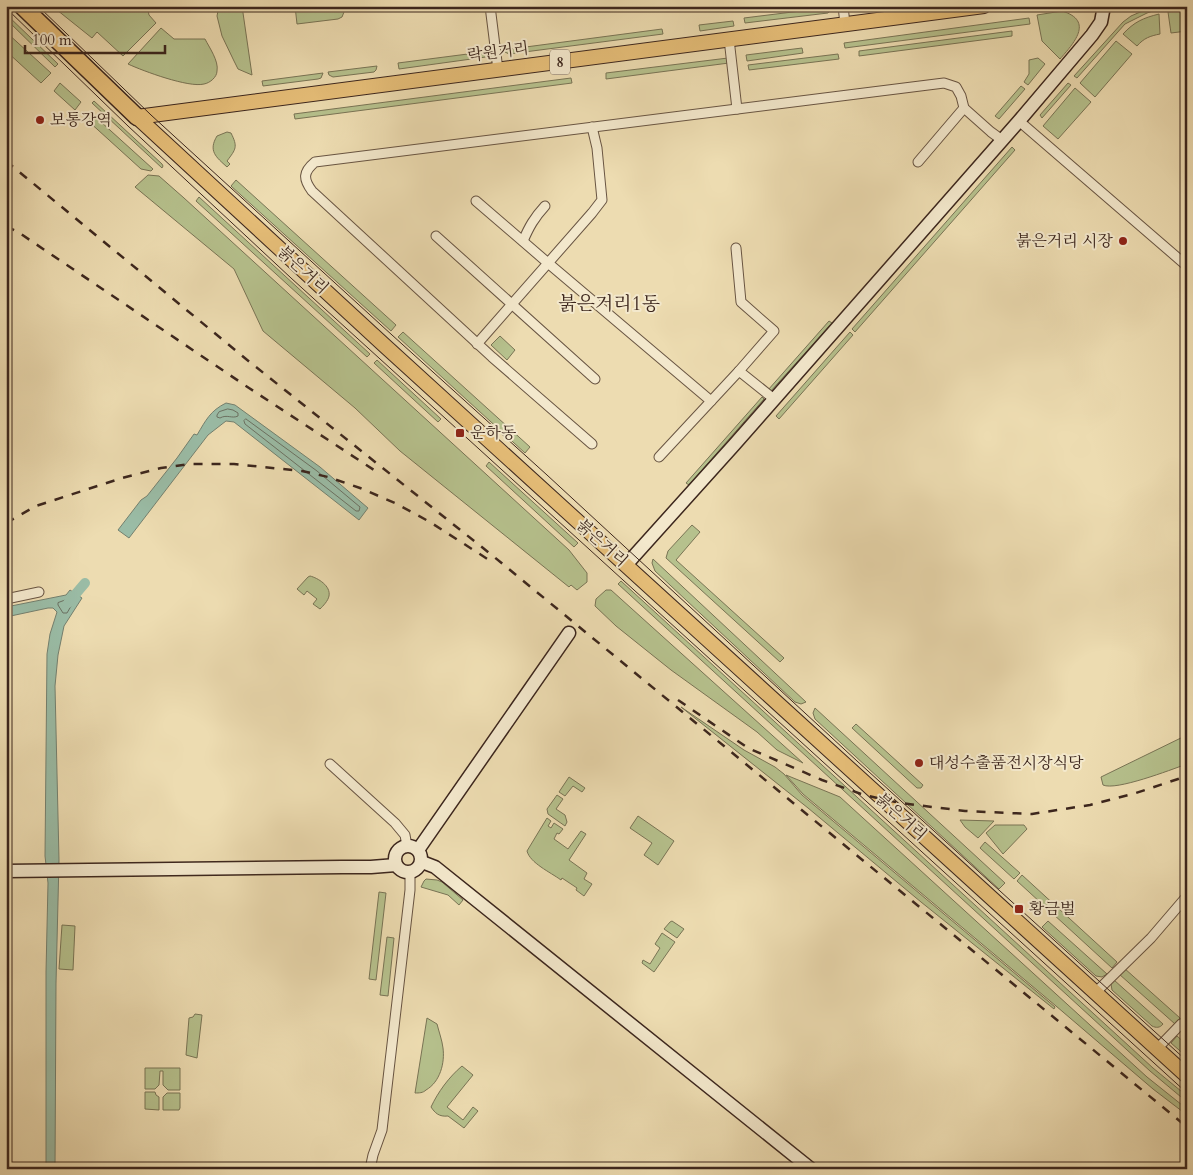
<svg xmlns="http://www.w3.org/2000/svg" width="1193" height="1175" font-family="Cardo,'Noto Serif KR',serif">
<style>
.green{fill:#b6c18d;stroke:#797455}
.water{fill:#9abca6;stroke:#74806f}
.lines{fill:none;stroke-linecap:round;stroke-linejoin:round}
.shore{stroke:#6b7162;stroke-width:1}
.canal{stroke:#9abca6;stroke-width:10}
.street-casing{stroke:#685442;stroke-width:11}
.secondary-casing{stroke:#3c261d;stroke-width:15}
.primary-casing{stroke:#3c261d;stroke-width:16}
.highway-casing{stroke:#3c261d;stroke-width:19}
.street{stroke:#f3e8cc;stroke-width:9}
.secondary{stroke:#f3e8cc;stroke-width:12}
.primary{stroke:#e6be78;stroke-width:14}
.highway{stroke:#e6be78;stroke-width:16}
.tram{stroke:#3c261d;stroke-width:1}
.rail{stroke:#3c261d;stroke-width:2.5;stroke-dasharray:9 9;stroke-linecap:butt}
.poi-dot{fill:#8f2418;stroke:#f3e8cc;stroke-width:2}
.labels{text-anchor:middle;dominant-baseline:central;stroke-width:4;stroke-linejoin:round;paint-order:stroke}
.shield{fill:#f3e8cc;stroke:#736052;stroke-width:1}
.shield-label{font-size:15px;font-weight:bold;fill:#3c261d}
.street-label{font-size:16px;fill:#3c261d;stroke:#f3e8cc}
.poi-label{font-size:16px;fill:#3c261d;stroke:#f3e8cc;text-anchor:start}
.quarter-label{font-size:19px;fill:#3c261d;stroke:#f3e8cc}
</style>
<rect width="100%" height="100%" fill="#eddcb1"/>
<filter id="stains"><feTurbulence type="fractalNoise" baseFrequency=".004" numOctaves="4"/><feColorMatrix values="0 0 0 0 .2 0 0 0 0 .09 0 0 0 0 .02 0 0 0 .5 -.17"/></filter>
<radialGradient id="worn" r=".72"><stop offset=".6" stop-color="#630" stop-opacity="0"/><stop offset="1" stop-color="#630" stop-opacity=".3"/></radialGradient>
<g class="green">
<polygon points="57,6 147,6 149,15 156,23 123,56 97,32 92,38 57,10"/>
<polygon points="219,6 242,6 252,75 238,69 234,61 222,36 217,16"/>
<polygon points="295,6 343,6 344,12 342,17 338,19 297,24"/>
<polygon points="1154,6 1168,6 1147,13 1125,24 1077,78 1074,76 1123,22 1131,16"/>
<polygon points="833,7 830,11 828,13 745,23 744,18"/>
<polygon points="1187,9 1187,31 1171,33 1168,12"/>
<path d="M1062,11c33,10 11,33 -2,48l-18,-18 -5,-26z"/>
<polygon points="6,14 58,64 55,67 6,19"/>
<path d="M1159,14l1,20c-10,2 -16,4 -23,12l-14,-12c11,-12 20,-16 36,-20z"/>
<polygon points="1029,18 1030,24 845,48 844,43"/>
<polygon points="733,21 734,26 700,31 699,25"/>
<path d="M161,28l13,11h31c4,8 14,22 12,32 0,6 -7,12 -13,13 -15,4 -61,-13 -76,-20z"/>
<polygon points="662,29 663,34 509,54 505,52 503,50"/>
<polygon points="1012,31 1012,36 859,56 859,51"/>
<polygon points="6,32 51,73 41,83 6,51"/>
<polygon points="1116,41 1132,54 1095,97 1080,83"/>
<polygon points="802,48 803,53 747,61 746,55"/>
<polygon points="491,51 488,56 486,57 399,69 398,63"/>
<polygon points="838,54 839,59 749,70 748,65"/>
<polygon points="728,58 729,63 606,79 606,73"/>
<polygon points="1038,58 1045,64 1028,85 1024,82 1029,74 1029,60"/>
<polygon points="377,66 376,70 374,72 333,77 329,75 328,72"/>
<polygon points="323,73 321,78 318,79 263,86 262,81"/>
<polygon points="571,78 572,83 295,119 294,114"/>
<polygon points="60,83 81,102 75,110 54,91"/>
<polygon points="1068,83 1071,85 1042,118 1040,115"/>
<polygon points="1021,86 1025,89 999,119 995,116"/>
<polygon points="1075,88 1091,102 1058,139 1043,126"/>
<polygon points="94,101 162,164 163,166 162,168 92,103"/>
<polygon points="90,112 153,169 151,171 141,169 87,120 87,116"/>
<path d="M227,132l4,1c7,14 5,16 -4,28l3,3 -3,3c-11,-10 -19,-16 -10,-31z"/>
<polygon points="1012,147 1015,150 855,332 852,329"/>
<polygon points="148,175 159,176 184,198 569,550 587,573 587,582 577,590 571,585 569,587 400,451 355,408 263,331 234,269 135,187"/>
<polygon points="236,180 396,325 391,331 231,186"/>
<polygon points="199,197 370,354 367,357 196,201"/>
<polygon points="829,321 832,323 770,392 768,390"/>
<polygon points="403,332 530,447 525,453 398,337"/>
<polygon points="850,332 853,335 779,419 776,416"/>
<polygon points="500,336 515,350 507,360 491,345"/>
<polygon points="377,360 441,419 438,422 374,363"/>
<polygon points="762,397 764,399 689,485 686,483"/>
<polygon points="489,462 578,543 574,547 486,466"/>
<polygon points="692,525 700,532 676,560 784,658 780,662 666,558 668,551"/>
<polygon points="653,559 806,702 801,704 795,702 655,571 652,563"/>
<path d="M310,576c8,2 21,10 19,20 -1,5 -6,10 -9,13l-7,-5 4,-5 -10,-8 -3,4 -7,-6 11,-12z"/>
<polygon points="621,581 1153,1068 1187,1096 1187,1102 1150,1071 618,584"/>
<polygon points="606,590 611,590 803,763 777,750 757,732 671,670 616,626 595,606 596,599"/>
<polygon points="681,707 744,750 775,767 784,774 802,795 1055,1007 1054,1009 921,902 808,808"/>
<polygon points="815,708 1005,883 999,889 815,719 813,713"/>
<polygon points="856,724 923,785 921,788 917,788 852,728"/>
<path d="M1187,735v29c-17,6 -71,27 -84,21l-2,-8z"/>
<polygon points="786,775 840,797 1147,1077 1187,1109 1187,1115 1153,1089 1056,1006 803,794"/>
<polygon points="569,777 585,788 582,792 573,786 565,796 559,792"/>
<polygon points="557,795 563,799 556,809 565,815 567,822 565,826 548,814 547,809"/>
<polygon points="638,816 674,841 658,865 644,855 652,843 630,828"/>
<path d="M547,818l4,3 -3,5 3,2 3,-5 9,6 -4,5 -2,-1 -3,6 14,10 13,-18 5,3 -17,26 18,13 -3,6 8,5 -8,12 -8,-6 1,-2 -15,-10 -1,2c-11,-8 -31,-17 -34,-29z"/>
<polygon points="960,820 994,821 978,838 965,827"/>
<polygon points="995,825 1024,825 1027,829 1003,854 986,833"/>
<polygon points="985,842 1020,873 1014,879 980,848"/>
<polygon points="1022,875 1117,962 1112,968 1017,881"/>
<polygon points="426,879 437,880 442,882 463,900 459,905 448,895 421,887 424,881"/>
<polygon points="379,892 386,893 376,980 369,979"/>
<polygon points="672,921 684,929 677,938 664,929 670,922"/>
<polygon points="1048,921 1107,974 1102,977 1096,976 1042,927"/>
<polygon points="62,925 75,926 73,970 59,969"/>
<polygon points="662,933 675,942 654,972 642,963 643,960 650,964 660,948 655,944"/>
<polygon points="387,937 394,938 388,996 380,995"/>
<polygon points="1124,968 1180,1018 1175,1024 1119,974"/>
<path d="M1114,980l49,44c-3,4 -7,4 -11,2l-40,-36 -1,-6z"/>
<polygon points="195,1014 202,1015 197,1058 186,1055 189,1018 193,1017"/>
<path d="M427,1018l10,6c2,8 5,16 6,24 2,15 -3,34 -17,42 -3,3 -7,3 -11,3z"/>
<polygon points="1177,1036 1187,1045 1187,1057 1171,1043"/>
<path d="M462,1066l11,9 -26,32 16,13 10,-13 5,4 -14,17 -16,-12c-9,1 -13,-3 -17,-9 7,-15 18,-30 31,-41z"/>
<polygon points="145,1068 180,1068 180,1090 168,1090 163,1085 163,1071 160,1071 159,1085 155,1089 145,1089"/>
<polygon points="145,1092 155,1092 156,1095 159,1097 159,1110 145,1109"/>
<polygon points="167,1093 180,1093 180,1108 179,1110 163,1110 163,1097"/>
</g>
<g class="water">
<path d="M226,403l9,2 85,62 48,41 -9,12 -125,-98 -8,-1 -18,14 -79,103 -11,-8 23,-30 6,-4 30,-38 17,-24 3,1c9,-15 13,-24 29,-32z"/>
<polygon points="70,590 82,598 64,626 58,655 55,686 59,860 56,983 55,1169 46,1169 46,972 48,883 45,856 47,654 50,634 57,612 53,608 48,608 6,617 6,607 66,595"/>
</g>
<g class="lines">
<g class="shore">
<path d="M228,409l5,1 5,3v3c-6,3 -11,-2 -18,2l-3,-1v-2l2,-3z"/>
<polygon points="246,419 317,471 360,507 359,511 356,511 245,424 244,421"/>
<polygon points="71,598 74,598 74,601 67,613 63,613 58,605 58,603"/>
</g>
<polyline class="canal" points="68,603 85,583"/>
<g class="street-casing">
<g id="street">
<polyline points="490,6 498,70"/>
<polyline points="843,6 845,24"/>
<polyline points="729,39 737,109"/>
<polyline points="1019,121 1187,266"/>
<polyline points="918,162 964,108"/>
<polyline points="476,201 548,263 711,401"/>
<polyline points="436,236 595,379"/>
<path d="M523,241c6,-14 11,-23 22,-35"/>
<polyline points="736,248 741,302 774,331 739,371"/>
<polyline points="477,344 592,213 602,200 597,148 592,127"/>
<path d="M592,444l-100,-87 -180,-166c-9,-12 -9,-19 3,-29l629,-79 12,4 5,9 3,12 27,24 11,8"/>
<polyline points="659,457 739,371 774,399"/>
<polyline points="6,599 39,592"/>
<polyline points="330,764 395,823 405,835 407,846"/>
<polyline points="1095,993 1151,938 1187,896"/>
<polyline points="1156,1050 1181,1024 1187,1022"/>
<polyline points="370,1169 373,1155 382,1130 410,890 410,872"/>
</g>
</g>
<g class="secondary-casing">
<g id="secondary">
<polyline points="626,565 734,445 1019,121 1092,35 1101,22 1104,6"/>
<circle cx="408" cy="859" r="13"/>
<polyline points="418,850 569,633"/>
<polyline points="422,862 435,867 811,1169"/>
<polyline points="6,871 342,867 371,867 396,865"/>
</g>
</g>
<g class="primary-casing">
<g id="primary">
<polyline points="137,117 384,345 1187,1076"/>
<polyline points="137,117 984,6"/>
</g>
</g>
<g class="highway-casing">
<polyline id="highway" points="22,6 137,117"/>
</g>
<use href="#street" class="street"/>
<use href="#secondary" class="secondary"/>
<use href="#primary" class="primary"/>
<use href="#highway" class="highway"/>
<g class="tram">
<polyline points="38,6 151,115 392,335 547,475 857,761 1187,1061"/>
<polyline points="6,8 128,126 291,278 1187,1093"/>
</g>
<g class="rail">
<polyline points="6,161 246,359 493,556 1187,1127"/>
<polyline points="6,226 18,232 249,388 377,472"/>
<polyline points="6,523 36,506 122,478 161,468 191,464 234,464 302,471 328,477 360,488 395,503 430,522 489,560"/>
<polyline points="678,700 748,748 822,780 864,795 900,803 965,811 1032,814 1090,805 1136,793 1187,776"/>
</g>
</g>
<g class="poi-dot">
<circle cx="40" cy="120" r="5"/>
<circle cx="1123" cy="241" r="5"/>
<rect x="455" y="428" width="10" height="10" rx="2.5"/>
<circle cx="919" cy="763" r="5"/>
<rect x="1014" y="904" width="10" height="10" rx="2.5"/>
</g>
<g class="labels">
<rect class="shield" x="550" y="49.5" width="20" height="25" rx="4"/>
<g class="shield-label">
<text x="560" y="62">8</text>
</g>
<g class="street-label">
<text transform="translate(498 52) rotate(-7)">락원거리</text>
<text transform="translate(303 270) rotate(43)">붉은거리</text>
<text transform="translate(602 543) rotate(42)">붉은거리</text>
<text transform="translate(901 817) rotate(42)">붉은거리</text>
</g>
<g class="poi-label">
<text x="50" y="120">보통강역</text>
<text x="1113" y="241" text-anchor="end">붉은거리 시장</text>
<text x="470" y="433">운하동</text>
<text x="929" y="763">대성수출품전시장식당</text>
<text x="1029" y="909">황금벌</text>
</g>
<g class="quarter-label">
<text x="609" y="304">붉은거리1동</text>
</g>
</g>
<rect width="1193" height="1175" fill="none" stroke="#eddcb1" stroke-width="25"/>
<rect x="8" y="8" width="1178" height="1160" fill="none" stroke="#3c261d" stroke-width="2.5"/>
<rect x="12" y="12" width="1168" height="1150" fill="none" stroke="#3c261d"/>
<path d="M25 45v8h140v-8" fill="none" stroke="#3c261d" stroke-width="2.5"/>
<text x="32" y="45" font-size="15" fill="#3c261d" stroke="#f3e8cc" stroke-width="4" paint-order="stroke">100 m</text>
<rect width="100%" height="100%" filter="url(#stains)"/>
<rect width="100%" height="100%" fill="url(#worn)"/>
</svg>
